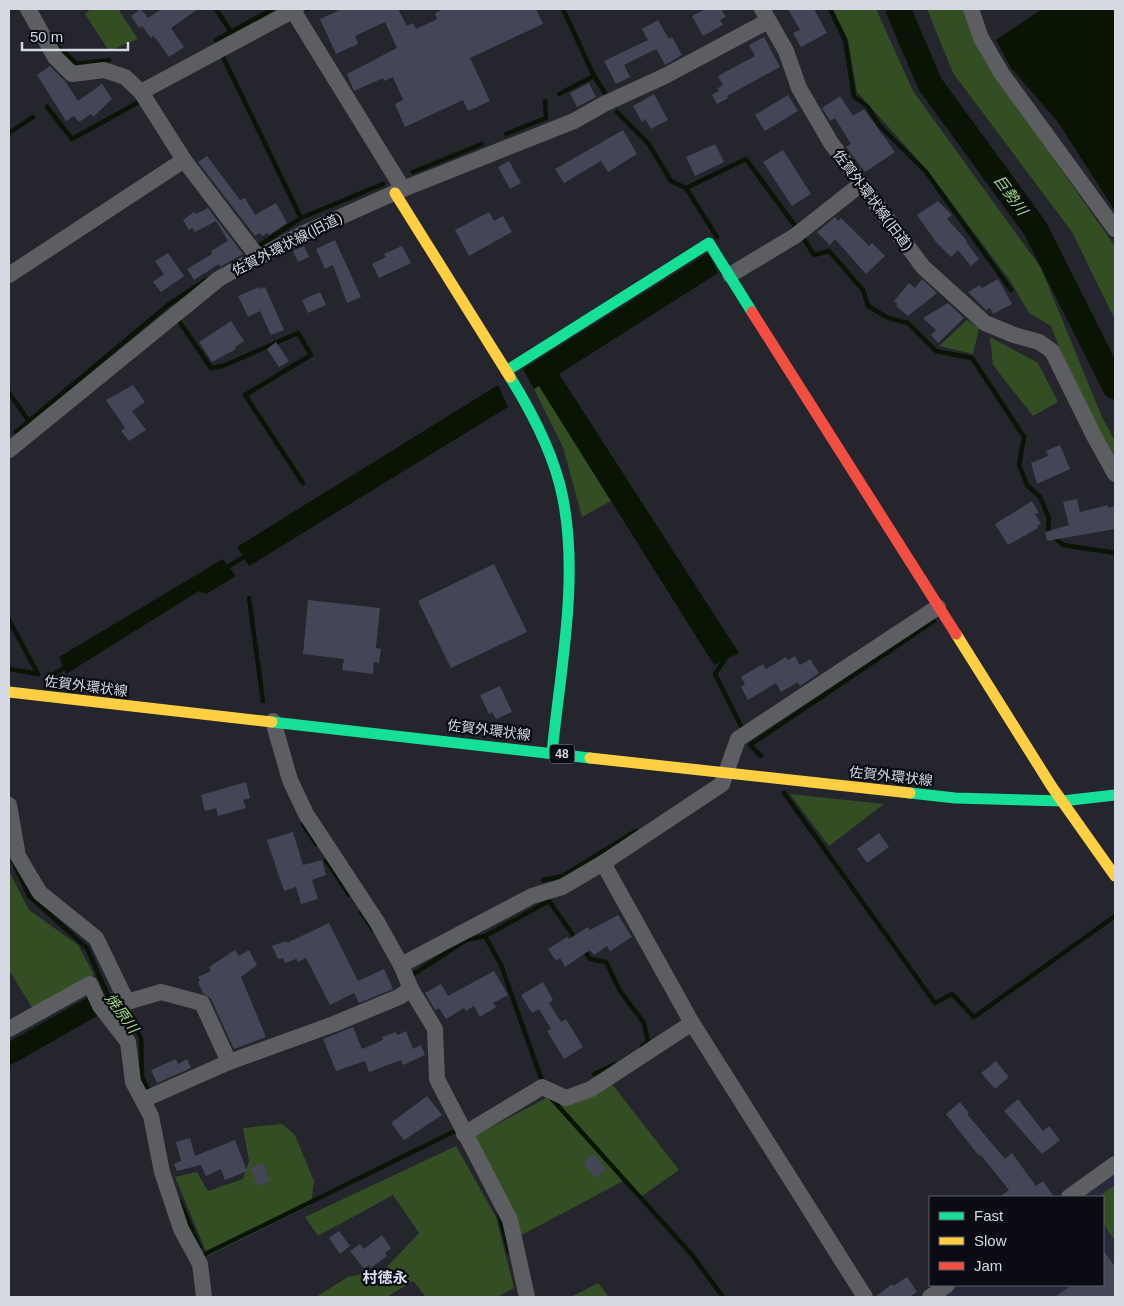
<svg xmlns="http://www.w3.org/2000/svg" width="1124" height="1306" font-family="Helvetica,'Noto Sans JP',sans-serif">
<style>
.built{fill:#272a3d}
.green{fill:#344e23}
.water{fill:#091405}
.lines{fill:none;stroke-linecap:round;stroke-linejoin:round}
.stream{stroke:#091405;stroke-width:4.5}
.river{stroke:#091405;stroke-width:25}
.building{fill:#444657}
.street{stroke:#5d5e62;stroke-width:16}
.fast{stroke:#16e098;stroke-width:11}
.slow{stroke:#ffcf43;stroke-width:11}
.jam{stroke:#f24e42;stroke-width:11}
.labels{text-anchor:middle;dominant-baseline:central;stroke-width:4.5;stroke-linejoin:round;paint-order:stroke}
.shield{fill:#0b0c13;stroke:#999ba4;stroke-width:1}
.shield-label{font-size:12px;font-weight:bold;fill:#d6d8e2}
.street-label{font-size:14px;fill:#d6d8e2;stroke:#0b0c13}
.water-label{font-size:15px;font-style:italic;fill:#9ed879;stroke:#0b0c13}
.neighbourhood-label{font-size:15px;font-weight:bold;fill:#dadef2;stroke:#0b0c13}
</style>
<rect width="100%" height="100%" fill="#24252d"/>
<polygon class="built" points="1115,1172 1115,1297 939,1297 957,1285 1103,1285 1103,1197 1080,1197"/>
<g class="green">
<polygon points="91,9 122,9 119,11 138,39 109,51 85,14"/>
<polygon points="833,9 876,9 913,91 1041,268 1102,417 1115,441 1115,466 1070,375 1051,326 1029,313 1011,282 927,170 857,92 848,40"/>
<polygon points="927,9 964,9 982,56 1114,245 1115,320 1072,232 953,73"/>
<polygon points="967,320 979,328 973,354 939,346"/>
<polygon points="990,337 1038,363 1058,402 1033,416 993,365"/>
<polygon points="539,386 611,501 582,517 563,447 534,389"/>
<polygon points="790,794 884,804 829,846"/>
<polygon points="9,871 29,910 78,945 94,975 33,1009 9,970"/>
<polygon points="612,1084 679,1170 639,1198 623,1181 518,1237 471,1138 548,1097"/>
<polygon points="282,1124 295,1135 314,1181 311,1205 208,1256 175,1177 197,1172 208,1191 243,1179 249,1161 243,1128"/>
<polygon points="456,1146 496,1217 514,1288 497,1297 426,1297 413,1281 387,1297 316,1297 348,1277 385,1269 419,1233 393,1195 318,1236 305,1217"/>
<polygon points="1115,1185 1115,1241 1103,1223 1103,1197 1098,1197"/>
<polygon points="598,1283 609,1297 571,1297"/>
</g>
<g class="water">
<polygon points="1042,9 1115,9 1115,211 1058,122 1011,68 996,40"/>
<polygon points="708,253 718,273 559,374 739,653 714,665 539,386 534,389 523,369"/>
<polygon points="498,385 508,407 249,566 237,547"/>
<polygon points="223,559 236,576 206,594 199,591 66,674 59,657"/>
<polygon points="88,997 99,1015 9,1066 9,1042"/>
</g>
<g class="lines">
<g class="stream">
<polyline points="216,9 231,32"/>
<polyline points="307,9 308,9"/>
<polyline points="563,9 594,76 605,93"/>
<polyline points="830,9 845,40 854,97 867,106 879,125 926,172 1011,290"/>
<polyline points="216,40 273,9"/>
<polyline points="56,45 77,64 109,60"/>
<polyline points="223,57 301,218"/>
<polyline points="559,94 594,76"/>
<polyline points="47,107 72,139 137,103"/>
<polyline points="617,112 648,143 671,181 686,188 746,159 798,230"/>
<polyline points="9,133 33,117"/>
<polyline points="506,134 546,118 545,101"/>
<polyline points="413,172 482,144"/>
<polyline points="686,188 717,237"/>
<polyline points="802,236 814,255 829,251 863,290 868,306 888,318 908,323 936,351 972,358 1024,437 1019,465 1027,485 1040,497 1049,518 1048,531 1063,545 1115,553"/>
<polyline points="260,245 301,218 383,184"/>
<polyline points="179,321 211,368 223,366 298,333 311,355 245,395 303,483"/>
<polyline points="9,393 29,421"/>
<polyline points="16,432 168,305 206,280"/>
<polyline points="224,569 247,555"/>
<polyline points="249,598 263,701"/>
<polyline points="9,620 38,674 9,669"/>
<polyline points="727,656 715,674 742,728"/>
<polyline points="51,676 69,665"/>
<polyline points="761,756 750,745 934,621"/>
<polyline points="784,793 935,1003 952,994 974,1017 1115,916"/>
<polyline points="303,824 316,844"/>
<polyline points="9,852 29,896 87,948 109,998 132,1022 141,1038 142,1077 150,1094"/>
<polyline points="326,860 349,895"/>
<polyline points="543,880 563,876 636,831"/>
<polyline points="361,912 373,930"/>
<polyline points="485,936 501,965 541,1078"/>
<polyline points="583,949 590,959 606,962 620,991 644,1023 648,1042 642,1046"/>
<polyline points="409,977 466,940 485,936 549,901 577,941"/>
<polyline points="594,1074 615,1064"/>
<polyline points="551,1098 692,1255 723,1297"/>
<polyline points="180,1202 200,1248"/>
<polyline points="499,1214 509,1252"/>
<polyline points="203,1255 455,1131"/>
</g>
<polyline class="river" points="898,9 930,84 1035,228 1115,387"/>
</g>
<g class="building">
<polygon points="141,9 148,18 162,9 198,9 171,28 184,47 169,57 156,39 153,36 151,38 142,26 139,28 131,16"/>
<polygon points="342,9 398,9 407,26 413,23 416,29 437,19 435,13 444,9 536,9 543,24 470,58 490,101 468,111 463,100 405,127 395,104 403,100 393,77 384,81 383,78 354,91 347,74 397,48 385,22 355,36 358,44 336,54 320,19"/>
<polygon points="705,9 721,9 726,17 720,20 723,25 703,36 692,16"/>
<polygon points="788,9 814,9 827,33 801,47 793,33 800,30"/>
<polygon points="658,20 669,39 672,37 682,55 665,65 657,50 654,50 624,65 630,77 616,84 604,61 648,40 642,29"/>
<polygon points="764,37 780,67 727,96 728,98 717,104 712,95 719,91 718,88 723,85 718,76 755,56 749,45"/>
<polygon points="50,66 65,81 78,101 102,84 112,99 93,117 91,114 79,122 74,116 66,121 37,75"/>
<polygon points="589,83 596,97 577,107 570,93"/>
<polygon points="654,94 668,120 651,129 645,119 642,122 633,106"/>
<polygon points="788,95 798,111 765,131 755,115"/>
<polygon points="840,96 853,116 864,109 895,152 865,172 846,147 851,144 835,118 830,121 822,108"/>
<polygon points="623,130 637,154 608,172 601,161 564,183 555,169"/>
<polygon points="715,144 724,162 695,176 686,157"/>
<polygon points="783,150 811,194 792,206 763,162"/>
<polygon points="207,156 240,200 245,198 255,215 276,203 287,223 269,235 268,233 262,236 260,233 255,236 198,162"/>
<polygon points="509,161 521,183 510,189 498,167"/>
<polygon points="938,201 952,215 947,219 967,241 966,242 979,259 971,266 958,250 951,257 936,242 917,215"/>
<polygon points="208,208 243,254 220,267 219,264 194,280 187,269 212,254 211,251 228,241 216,221 195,232 192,228 189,230 183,220 194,212 196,214"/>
<polygon points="489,212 494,221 503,216 512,232 469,256 455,230"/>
<polygon points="835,217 838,221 841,218 869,246 872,243 885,256 866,274 835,239 830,245 817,232"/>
<polygon points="335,240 361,297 347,303 333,265 325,269 316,249"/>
<polygon points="304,246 309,257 298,262 293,251"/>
<polygon points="402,246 411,263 379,278 372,264 386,257 384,254"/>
<polygon points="168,253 184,276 161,292 153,282 164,274 155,261"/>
<polygon points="922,279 937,293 908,316 896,306 898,304 894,301 909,283 915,288"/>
<polygon points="998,279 1012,304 993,314 990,308 986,310 968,292 980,285 982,288"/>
<polygon points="259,287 260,289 265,287 284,330 271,335 260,311 248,317 238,296"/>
<polygon points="320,292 326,305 308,313 302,300"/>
<polygon points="948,303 964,318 938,343 931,335 936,330 923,318"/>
<polygon points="231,321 244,341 235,347 236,349 212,362 199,342"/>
<polygon points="276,342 289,361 279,367 267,349"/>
<polygon points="133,385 145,402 132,411 146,430 129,441 121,431 125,428 106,400"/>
<polygon points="1060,445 1070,469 1037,484 1031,463 1048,456 1046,451"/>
<polygon points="1077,499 1080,512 1108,505 1108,508 1115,506 1115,529 1047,541 1045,532 1069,525 1063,502"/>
<polygon points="1032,501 1039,513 1035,514 1041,524 1037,526 1038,528 1008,545 995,524"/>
<polygon points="494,564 527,632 451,668 418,601"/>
<polygon points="308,600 380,608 376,648 381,649 379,663 374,662 373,674 342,670 344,659 303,654"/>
<polygon points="795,656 800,665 810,659 819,673 800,686 798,682 781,692 776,683 748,700 741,687 745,684 741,677 763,664 766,669 786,657 788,660"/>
<polygon points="500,686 512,712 496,719 492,712 489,714 480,695"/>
<polygon points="246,782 250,798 243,800 246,808 218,816 216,808 205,811 201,795"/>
<polygon points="293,832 303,865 322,860 326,875 312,880 318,899 301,904 296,887 284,891 267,840"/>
<polygon points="879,833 889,847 867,863 857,849"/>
<polygon points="618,915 632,937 610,951 607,946 594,955 590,950 565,967 560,958 556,961 548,949 567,937 569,939 588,927 590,930"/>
<polygon points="329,923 358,981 384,969 393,989 359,1003 354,993 330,1005 306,958 298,962 296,959 285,963 283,958 278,959 272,946 286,941 287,943"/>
<polygon points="235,950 239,956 249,950 257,965 241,977 266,1037 234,1049 211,999 203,993 198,982 200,981 198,977 211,971 209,967"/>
<polygon points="494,971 508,995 493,1003 496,1007 480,1017 474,1006 466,1011 464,1008 446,1019 439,1008 435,1010 425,993 441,984 448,996"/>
<polygon points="543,982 553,1000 549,1003 561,1022 566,1019 583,1047 564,1059 547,1031 551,1029 539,1009 532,1013 521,995"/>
<polygon points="353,1027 362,1049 383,1040 382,1037 396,1032 397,1035 406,1031 413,1049 421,1045 425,1055 403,1065 401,1060 369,1072 365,1061 336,1071 323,1039"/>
<polygon points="176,1059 178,1064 187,1059 191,1068 157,1083 151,1070"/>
<polygon points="996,1061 1009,1077 995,1089 981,1073"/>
<polygon points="427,1096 442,1115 404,1140 391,1123"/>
<polygon points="1018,1099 1043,1131 1049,1126 1060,1140 1042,1154 1004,1111"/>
<polygon points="960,1102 969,1113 967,1114 1005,1159 1012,1153 1036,1186 1043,1181 1054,1197 999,1197 1009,1190 981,1155 979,1156 946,1114"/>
<polygon points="190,1138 195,1156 235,1140 247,1171 225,1180 221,1169 206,1176 201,1165 177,1171 174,1164 181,1161 176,1142"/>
<polygon points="594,1154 606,1170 595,1178 583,1162"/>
<polygon points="263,1163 270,1181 258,1186 250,1168"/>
<polygon points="339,1231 350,1246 340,1254 329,1238"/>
<polygon points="382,1235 391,1248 385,1253 387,1256 371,1268 369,1265 364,1269 350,1251 360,1244 364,1249"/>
<polygon points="1103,1250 1115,1267 1115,1297 1055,1297 1072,1285 1103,1285"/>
<polygon points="907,1277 917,1292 909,1297 875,1297 892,1284 893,1286"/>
</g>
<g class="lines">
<g class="street">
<polyline points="28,9 55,57 72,74 104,70 125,77 141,92 184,160 258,257"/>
<polyline points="292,9 403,189"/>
<polyline points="762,9 786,51 799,88 831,143 923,267 985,323 1014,335 1039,342 1052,351 1094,436 1115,474"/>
<polyline points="971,9 981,38 1002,74 1115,229"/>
<polyline points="141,92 296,9"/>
<polyline points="9,275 184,160"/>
<polyline points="730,275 795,236 861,184"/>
<polyline points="9,450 220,278 302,234 403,189 574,121 604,104 665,76 768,21"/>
<polyline points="273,721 290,780 306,814 377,922 401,965 411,989 435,1029 437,1079 510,1220 527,1297"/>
<polyline points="9,805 18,856 40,893 96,938 127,1002 161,992 202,1003 229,1062"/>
<polyline points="603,863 692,1023 865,1297"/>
<polyline points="401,965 532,896 562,887 603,863 722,784 738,739 938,607"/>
<polyline points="9,1029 90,984 100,1006 128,1042 133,1082 151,1116 162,1172 181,1229 200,1264 204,1297"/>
<polyline points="143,1100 229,1062 334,1024 399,997 411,989"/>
<polyline points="464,1134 542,1087 566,1098 591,1089 692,1023"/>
<polyline points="1069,1197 1115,1164"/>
<polyline points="930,1297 947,1285"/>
</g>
<g class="fast">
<polyline points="506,371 709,243 752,312"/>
<path d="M510,377c23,37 45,79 53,122 16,81 -3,173 -11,254"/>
<polyline points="272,722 590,758"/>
<polyline points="910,793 955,798 1062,801 1115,795"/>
</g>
<g class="slow">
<polyline points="395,193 510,377"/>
<polyline points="956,634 1052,787 1115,876"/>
<polyline points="9,692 272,722"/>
<polyline points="590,758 910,793"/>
</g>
<polyline class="jam" points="752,312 956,634"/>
</g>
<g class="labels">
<rect class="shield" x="549.5" y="744.5" width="25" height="19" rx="4"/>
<g class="shield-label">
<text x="562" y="754">48</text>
</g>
<g class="street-label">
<text transform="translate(873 200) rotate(53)">佐賀外環状線(旧道)</text>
<text transform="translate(287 244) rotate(-27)">佐賀外環状線(旧道)</text>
<text transform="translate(86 686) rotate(7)">佐賀外環状線</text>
<text transform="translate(489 730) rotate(7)">佐賀外環状線</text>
<text transform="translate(891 776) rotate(6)">佐賀外環状線</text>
</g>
<g class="water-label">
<text transform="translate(1011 195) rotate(54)">巨勢川</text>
<text transform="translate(122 1013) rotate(54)">焼原川</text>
</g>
<g class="neighbourhood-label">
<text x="385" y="1277">村徳永</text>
</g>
</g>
<rect width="1124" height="1306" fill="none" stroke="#d6d8e2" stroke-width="20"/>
<rect x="929" y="1196" width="175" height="90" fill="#0b0c13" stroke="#5c5e66"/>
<rect x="939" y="1212" width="25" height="8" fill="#16e098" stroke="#5c5e66"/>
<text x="974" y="1221" font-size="15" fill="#d6d8e2">Fast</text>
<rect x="939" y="1237" width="25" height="8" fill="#ffcf43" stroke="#5c5e66"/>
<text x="974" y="1246" font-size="15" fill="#d6d8e2">Slow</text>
<rect x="939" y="1262" width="25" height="8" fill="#f24e42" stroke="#5c5e66"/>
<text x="974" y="1271" font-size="15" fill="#d6d8e2">Jam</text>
<path d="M22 42v8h106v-8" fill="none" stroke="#d6d8e2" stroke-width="2.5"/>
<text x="30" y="42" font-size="15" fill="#d6d8e2" stroke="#0b0c13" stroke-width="4" paint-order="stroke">50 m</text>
</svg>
